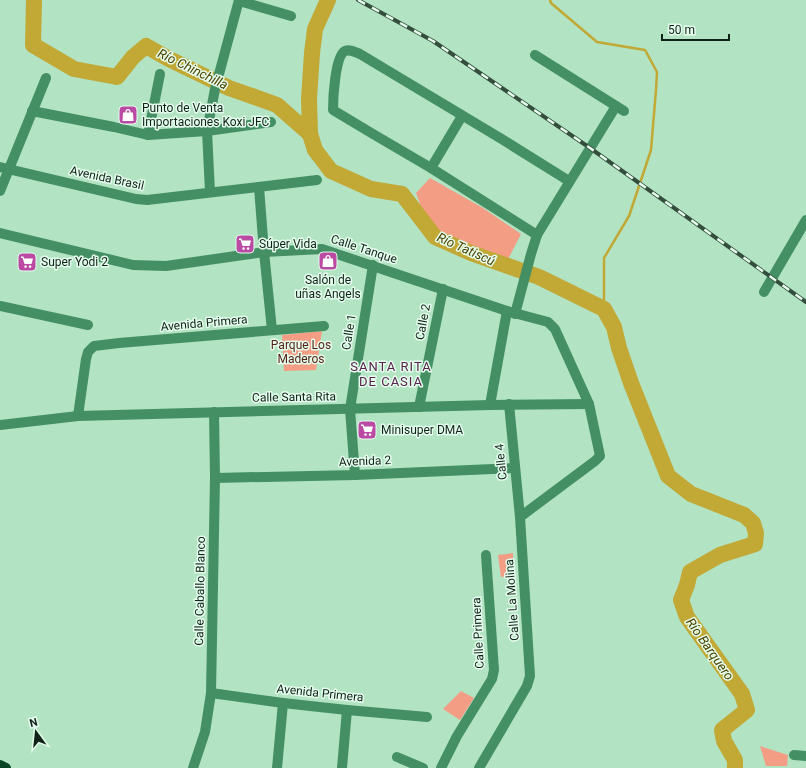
<svg xmlns="http://www.w3.org/2000/svg" width="806" height="768" font-family="Roboto,sans-serif">
<style>
.green{fill:#f49d85}
.lines{fill:none;stroke-linecap:round;stroke-linejoin:round}
.stream{stroke:#c2a834;stroke-width:2.5}
.river{stroke:#c2a834;stroke-width:16}
.minor{stroke:#449064;stroke-width:10}
.major{stroke:#0a4528;stroke-width:10}
.rail-casing{stroke:#344e3e;stroke-width:4}
.rail{stroke:#e5fded;stroke-width:2.5;stroke-dasharray:8;stroke-linecap:butt}
.labels{text-anchor:middle;dominant-baseline:central;stroke-width:3;stroke-linejoin:round;paint-order:stroke}
.poi-label{font-size:12px;fill:#102318;stroke:#e5fded;text-anchor:start}
.street-label{font-size:12px;fill:#102318;stroke:#e5fded}
.park-label{font-size:12px;fill:#511f12;stroke:#e5fded}
.water-label{font-size:13px;font-style:italic;fill:#4f4200;stroke:#e5fded}
.neighbourhood-label{font-size:13px;letter-spacing:1px;fill:#58224d;stroke:#e5fded}
</style>
<rect width="100%" height="100%" fill="#b2e3c3"/>
<g class="green">
<polygon points="430,178 483,208 521,234 504,267 434,243 416,193"/>
<polygon points="322,331 316,370 284,371 282,335"/>
<polygon points="513,553 513,576 501,577 498,555"/>
<polygon points="461,691 474,698 460,720 443,709"/>
<polygon points="760,746 788,755 787,766 766,766"/>
</g>
<g class="lines">
<polyline class="stream" points="550,0 551,3 597,42 645,50 657,72 656,90 651,150 629,216 604,258 604,309"/>
<g class="river">
<polyline points="34,0 33,45 74,69 117,77 133,57 146,46 169,59 229,88 277,105 310,134"/>
<polyline points="328,0 315,29 312,53 309,99 310,134 315,150 331,171 371,189 402,194 435,237 471,253 539,277 604,309 614,327 619,348 631,383 668,476 691,494 744,515 753,523 756,533 755,544 720,555 690,572 687,585 681,600 687,617 742,694 747,710 722,730 724,741 735,760 735,768"/>
</g>
<g class="minor">
<polyline points="239,1 291,16"/>
<polyline points="616,106 624,111"/>
<polyline points="32,111 114,127 148,135 207,131 271,122"/>
<polyline points="148,135 160,74"/>
<polyline points="0,167 136,199 147,200 317,180"/>
<polyline points="431,168 462,116"/>
<polyline points="259,187 264,252 272,330"/>
<polyline points="0,191 46,78"/>
<polyline points="210,192 207,131 215,89 239,0"/>
<polyline points="0,233 133,265 166,266 264,252 322,249 507,311 548,322 555,329 589,404 600,456 595,461 520,517 530,676 527,686 479,768"/>
<path d="M537,235l-106,-67 -58,-34 -40,-24c0,-11 2,-54 12,-59 5,-2 10,1 15,3l140,84 69,43"/>
<polyline points="764,292 806,220"/>
<polyline points="0,306 88,325"/>
<polyline points="515,314 531,254 537,235 616,106 535,55"/>
<polyline points="509,404 520,517"/>
<polyline points="490,405 507,311"/>
<polyline points="419,407 443,289"/>
<polyline points="78,416 86,359 88,352 94,346 119,343 324,326"/>
<polyline points="0,425 78,416 490,405 589,404"/>
<polyline points="355,475 350,409 373,265"/>
<polyline points="215,478 355,475 515,468"/>
<polyline points="211,693 283,703 347,710 427,717"/>
<polyline points="794,755 806,756"/>
<polyline points="397,757 423,768"/>
<polyline points="193,768 205,732 211,693 215,478 214,412"/>
<polyline points="277,768 283,703"/>
<polyline points="342,768 347,710"/>
<polyline points="441,768 457,736 492,679 494,670 486,555"/>
</g>
<polyline class="major" points="0,765 6,768"/>
<g class="rail-casing">
<polyline id="rail" points="358,0 433,41 590,148 806,302"/>
</g>
<use href="#rail" class="rail"/>
</g>
<defs>
<g id="shop-square" transform="scale(1)"><rect x="-9" y="-9" width="18" height="18" rx="4" fill="#bb4aa5" stroke="#e5fded"/><path d="M-5-2.5h2.3a2.7 3.5 0 0 1 5.4 0H5L5.5 6h-11ZM-1.5-2.5h3a1.5 2.3 0 0 0-3 0Z" fill="#fff"/></g>
<g id="supermarket-square" transform="scale(1)"><rect x="-9" y="-9" width="18" height="18" rx="4" fill="#bb4aa5" stroke="#e5fded"/><path d="M-6-5.5h2.5l.6 2H6L4.5 2H-2.5L-4.4-4H-6ZM-1.5 3.2a1.3 1.3 0 1 0 .1 0ZM3 3.2a1.3 1.3 0 1 0 .1 0Z" fill="#fff"/></g>
</defs>
<g fill-rule="evenodd">
<use href="#shop-square" x="128" y="115"/>
<use href="#supermarket-square" x="245" y="244"/>
<use href="#shop-square" x="328" y="261"/>
<use href="#supermarket-square" x="27" y="262"/>
<use href="#supermarket-square" x="367" y="430"/>
</g>
<g class="labels">
<g class="poi-label">
<text x="142" y="108">Punto de Venta<tspan x="142" dy="14">Importaciones Koxi JFC</tspan></text>
<text x="259" y="244">Súper Vida</text>
<text x="41" y="262">Super Yodi 2</text>
<text x="328" y="280" text-anchor="middle">Salón de<tspan x="328" dy="14">uñas Angels</tspan></text>
<text x="381" y="430">Minisuper DMA</text>
</g>
<g class="street-label">
<text transform="translate(107 178) rotate(12)">Avenida Brasil</text>
<text transform="translate(364 249) rotate(18)">Calle Tanque</text>
<text transform="translate(423 322) rotate(-79)">Calle 2</text>
<text transform="translate(204 323) rotate(-5)">Avenida Primera</text>
<text transform="translate(349 332) rotate(-81)">Calle 1</text>
<text transform="translate(294 397) rotate(-1)">Calle Santa Rita</text>
<text transform="translate(365 461) rotate(-2)">Avenida 2</text>
<text transform="translate(501 462) rotate(-96)">Calle 4</text>
<text transform="translate(200 591) rotate(-89)">Calle Caballo Blanco</text>
<text transform="translate(512 600) rotate(-94)">Calle La Molina</text>
<text transform="translate(478 633) rotate(-93)">Calle Primera</text>
<text transform="translate(320 693) rotate(6)">Avenida Primera</text>
</g>
<g class="park-label">
<text x="301" y="345">Parque Los<tspan x="301" dy="14">Maderos</tspan></text>
</g>
<g class="water-label">
<text transform="translate(193 69) rotate(26)">Río Chinchilla</text>
<text transform="translate(466 249) rotate(24)">Río Tatiscú</text>
<text transform="translate(710 649) rotate(55)">Río Barquero</text>
</g>
<g class="neighbourhood-label">
<text x="391" y="366">SANTA RITA<tspan x="391" dy="15">DE CASIA</tspan></text>
</g>
</g>
<g transform="translate(36 732) rotate(345)" stroke="#e5fded" stroke-width="3" paint-order="stroke">
<path d="M0-3L7 15L0 10L-7 15Z" fill="#102318"/>
<text y="-6" font-size="11" font-weight="bold" text-anchor="middle" fill="#102318">N</text>
</g>
<path d="M662 34v6h67v-6" fill="none" stroke="#102318" stroke-width="2"/>
<text x="668" y="34" font-size="12" fill="#102318" stroke="#e5fded" stroke-width="3" paint-order="stroke">50 m</text>
</svg>
